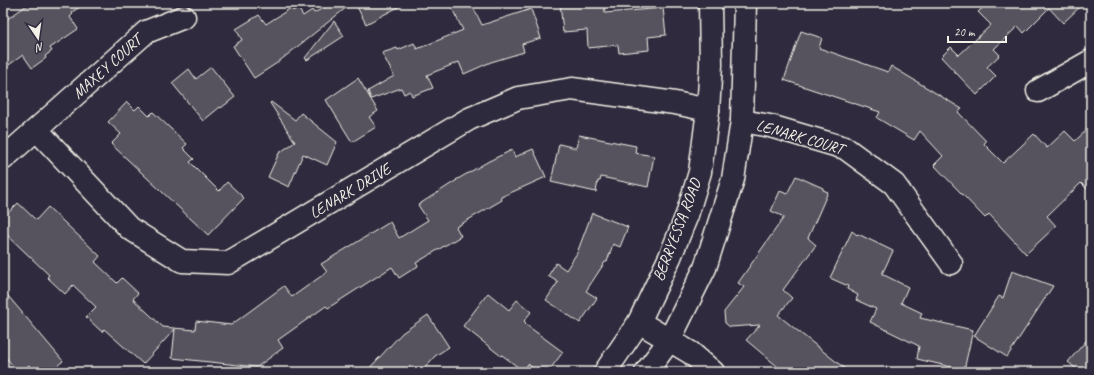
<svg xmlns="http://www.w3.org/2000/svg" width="1094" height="375" font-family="Caveat,sans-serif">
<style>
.building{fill:#56525f;stroke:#f4f1e8}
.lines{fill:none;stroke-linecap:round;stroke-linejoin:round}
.street-casing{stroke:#f4f1e8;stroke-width:25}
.secondary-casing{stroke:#f4f1e8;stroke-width:25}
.street{stroke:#2f2a3d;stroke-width:22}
.secondary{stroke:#2f2a3d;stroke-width:22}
.labels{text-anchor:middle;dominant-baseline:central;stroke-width:3;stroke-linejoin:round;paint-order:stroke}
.street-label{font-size:16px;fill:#f4f1e8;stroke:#2f2a3d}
</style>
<rect width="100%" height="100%" fill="#2f2a3d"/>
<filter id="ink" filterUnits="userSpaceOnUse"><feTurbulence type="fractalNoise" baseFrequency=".025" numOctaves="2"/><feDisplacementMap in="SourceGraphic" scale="8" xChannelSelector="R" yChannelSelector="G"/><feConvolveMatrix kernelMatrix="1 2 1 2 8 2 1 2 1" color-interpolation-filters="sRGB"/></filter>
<g filter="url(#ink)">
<g class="building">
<polygon points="30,3 86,3 72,12 73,14 70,17 78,29 50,48 52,51 45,56 46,58 32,68 23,55 3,69 3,22"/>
<polygon points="333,3 352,3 277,63 254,78 233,46 242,40 236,29 259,15 266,24 291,8 293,11 298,8 303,16 312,10 314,13"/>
<polygon points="355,3 406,3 366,24"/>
<polygon points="449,3 471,3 482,25 531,9 541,38 522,44 524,52 491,62 464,74 459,62 427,75 433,88 412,96 410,91 404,94 401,88 371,99 368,91 394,76 382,53 397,48 398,50 414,43 417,49 463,30"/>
<polygon points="560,3 604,3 605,13 663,8 666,35 648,37 649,50 619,53 618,45 588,48 587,30 563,32"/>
<polygon points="988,3 1084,3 1063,23 1049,8 1024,33 1018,26 994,49 1000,55 987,67 996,76 977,95 941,57 951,47 959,55 991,25 978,12"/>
<polygon points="334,21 344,36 307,60 305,58"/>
<polygon points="801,31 822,38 819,48 888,72 891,66 962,109 958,112 986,141 984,144 1003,163 1034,134 1047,148 1065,131 1075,141 1091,126 1091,193 1081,183 1047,216 1056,226 1026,254 989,214 985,218 934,165 943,156 920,131 914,140 877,118 880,112 784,80"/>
<polygon points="211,67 235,97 221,108 220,107 203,121 172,83 189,69 196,79"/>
<polygon points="358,78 378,111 369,117 376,127 352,142 326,100"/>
<polygon points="127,102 135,110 139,106 149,116 153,112 187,144 183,148 194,159 190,162 219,191 227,182 244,198 208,235 111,144 121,134 108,122"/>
<polygon points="271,102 295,120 301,113 337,142 327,165 303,154 289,187 268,177 279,153 295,142 270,103"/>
<polygon points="579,135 636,146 635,153 654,156 648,187 601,177 600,181 598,181 596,192 551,182 559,144 576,148"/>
<polygon points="533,149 546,177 501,197 502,200 456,227 461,236 416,263 418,266 399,278 392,267 328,308 326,306 278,340 283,348 257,367 172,358 175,329 143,364 104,329 102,332 86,317 96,307 73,285 65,294 47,277 49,275 3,231 3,218 18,203 36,220 48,207 100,256 95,262 117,283 122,278 138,293 133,299 163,327 195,330 196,321 231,325 284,286 292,297 327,272 321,264 390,222 399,238 428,220 418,205 457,180 456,180 489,161 512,150 515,157"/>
<polygon points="796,176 823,188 823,190 828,192 808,238 816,245 783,290 792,298 778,315 849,372 784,372 746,340 760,325 730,327 725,323 724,312 744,287 738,283 784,217 771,211 780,191 787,194"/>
<polygon points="592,213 628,227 620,247 613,244 607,262 605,262 586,291 597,298 580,323 546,300 558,282 548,276 556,263 566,270 577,253"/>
<polygon points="852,231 857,235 858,234 893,251 882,274 908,287 901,303 922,313 920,318 973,330 964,370 917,359 919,346 870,322 876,309 856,300 858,295 847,289 848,286 830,278"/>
<polygon points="1012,271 1053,286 1007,357 974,336 999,296 1003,298"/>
<polygon points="3,290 63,361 50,372 35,372 29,365 21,372 18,372 3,354"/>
<polygon points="488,293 509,310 517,300 531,312 524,321 526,323 525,324 563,352 548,372 538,372 528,364 523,371 502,355 501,356 463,326"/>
<polygon points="428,315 449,347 435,356 421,372 366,372 402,333"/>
<polygon points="1091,335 1091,372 1080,372 1068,362"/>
</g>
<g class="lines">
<g class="street-casing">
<g id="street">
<polyline points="1038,91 1091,61"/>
<polyline points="742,121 770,126 845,148 894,184 951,263"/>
<polyline points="37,130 129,228 182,261 228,263 469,119 518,98 572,89 675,103 708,110"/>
<polyline points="3,159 146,32 184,17"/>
<polyline points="639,322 691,353 713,372"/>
</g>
</g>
<g class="secondary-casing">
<g id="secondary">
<polyline points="605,372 639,322 670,257 687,215 700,172 708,110 711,65 710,3"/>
<polyline points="646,372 669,341 705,268 733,179 742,121 745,3"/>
</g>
</g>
<use href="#street" class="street"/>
<use href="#secondary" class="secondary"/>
</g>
</g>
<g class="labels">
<g class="street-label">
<text transform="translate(107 67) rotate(-42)">MAXEY COURT</text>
<text transform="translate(800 137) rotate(16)">LENARK COURT</text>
<text transform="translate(350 191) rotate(-31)">LENARK DRIVE</text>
<text transform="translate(677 230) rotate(-69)">BERRYESSA ROAD</text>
</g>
</g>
<rect width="1094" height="375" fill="none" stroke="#2f2a3d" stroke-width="16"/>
<rect x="8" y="8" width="1078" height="359" fill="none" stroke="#f4f1e8" stroke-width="1.5" filter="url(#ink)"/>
<g transform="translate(38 38) rotate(167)" stroke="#2f2a3d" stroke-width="3" paint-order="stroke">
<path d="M0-3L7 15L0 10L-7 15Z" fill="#f4f1e8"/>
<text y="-6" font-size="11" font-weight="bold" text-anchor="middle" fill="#f4f1e8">N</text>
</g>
<path d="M948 36v6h58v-6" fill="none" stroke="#f4f1e8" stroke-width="2"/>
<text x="954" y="36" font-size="12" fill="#f4f1e8" stroke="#2f2a3d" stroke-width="3" paint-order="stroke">20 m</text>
</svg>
